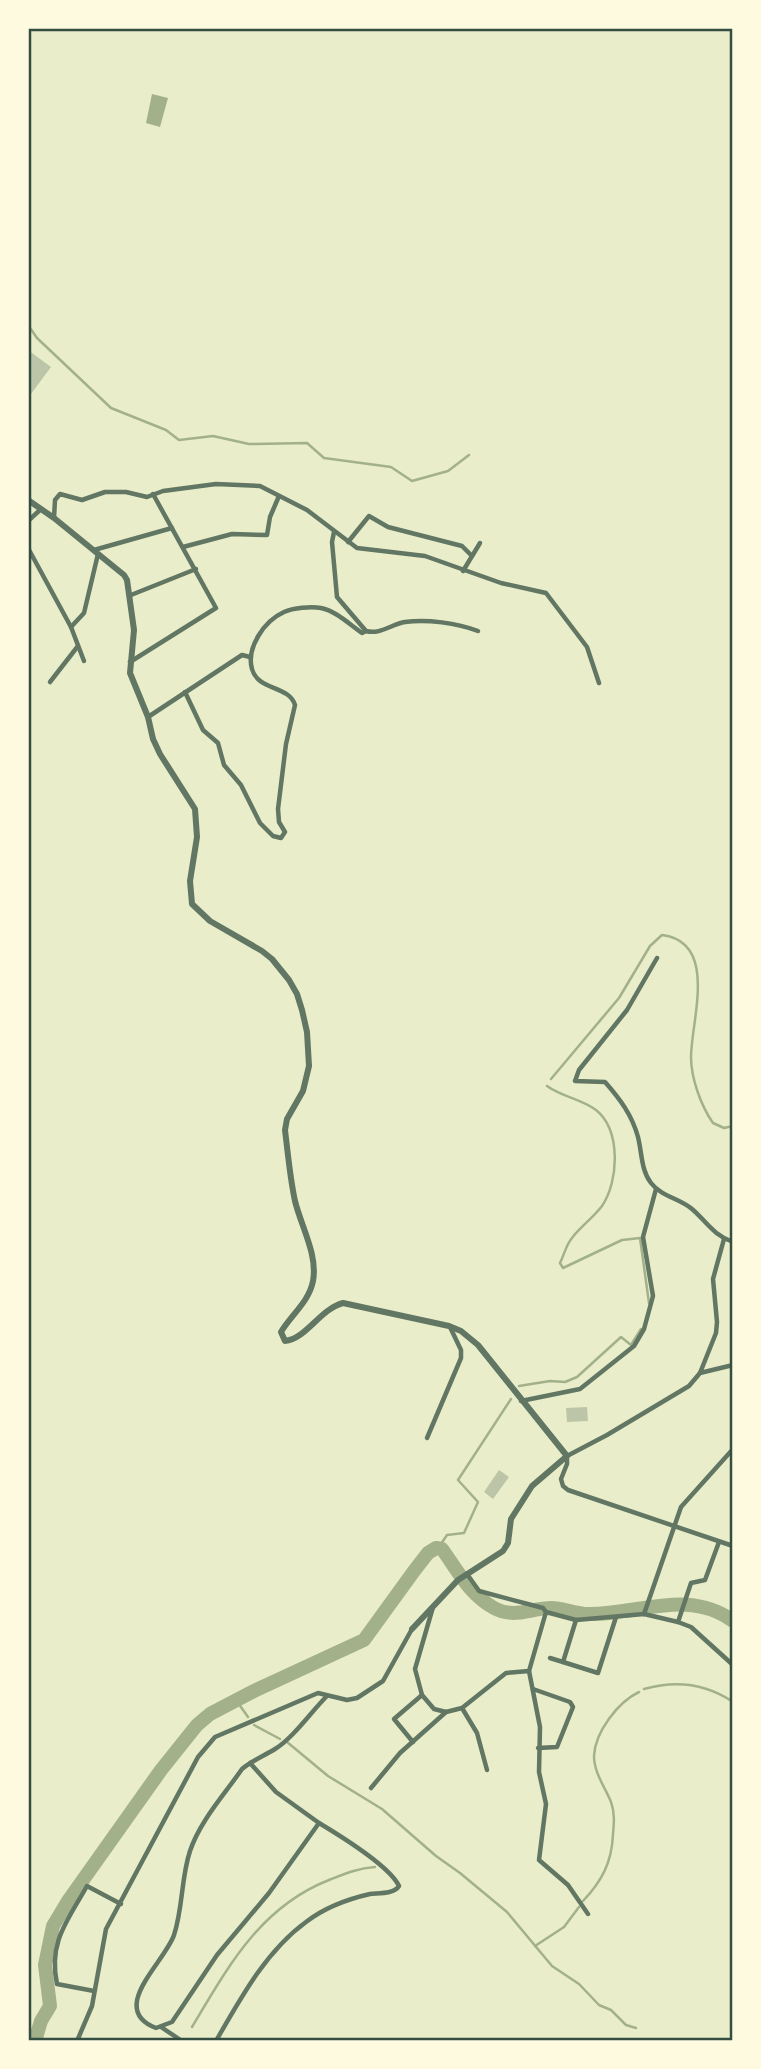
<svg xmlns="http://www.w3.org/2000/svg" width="761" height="2069" font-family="'Asap Condensed',sans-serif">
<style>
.water{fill:#a3b18a}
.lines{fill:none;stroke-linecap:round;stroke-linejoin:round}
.stream{stroke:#a3b18a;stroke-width:2.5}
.river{stroke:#a3b18a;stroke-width:14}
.building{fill:#bcc5a7}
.minor{stroke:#617663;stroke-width:4.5}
.tertiary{stroke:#617663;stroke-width:6}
.neatline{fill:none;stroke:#344e41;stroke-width:2.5}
</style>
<rect width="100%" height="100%" fill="#e9edc9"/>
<polygon class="water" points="152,94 168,98 160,127 146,123"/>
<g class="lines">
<g class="stream">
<polyline points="28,325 37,338 111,408 166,430 179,440 213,436 249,444 307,443 324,458 391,467 412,481 448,471 469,455"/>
<path d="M551,1079l68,-81 31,-52 12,-11c57,7 29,86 29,122 0,21 10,49 22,66l11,5 9,-2"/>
<path d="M547,1086c15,11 35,13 49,24 25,20 23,71 6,96 -9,12 -22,21 -30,32 -6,7 -8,17 -12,25l3,5 59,-28 18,-2 9,65"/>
<polyline points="519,1386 550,1381 565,1382 577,1377 621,1337 631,1345 641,1329"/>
<polyline points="439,1547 447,1535 464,1533 478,1502 458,1480 511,1399"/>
<path d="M644,1689c32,-9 61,-6 89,13"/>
<polyline points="236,1700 248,1717"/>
<polyline points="254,1725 280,1739"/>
<polyline points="287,1742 328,1776 382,1809 436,1856 460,1873 507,1912 552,1966 579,1984 599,2005 611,2010 626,2025 636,2028"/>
<path d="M583,1901c19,-20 29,-39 30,-67 1,-11 2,-21 -2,-32 -6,-15 -17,-29 -17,-46 1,-24 24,-54 45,-64"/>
<polyline points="535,1946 564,1927 579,1907"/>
<path d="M192,2027c36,-60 68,-120 137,-147 15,-6 29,-12 46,-13"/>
</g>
<path class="river" d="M35,2041l6,-20 9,-15 -5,-41 8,-39 15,-25 93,-131 36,-45 13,-11 44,-23 110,-51 50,-69 14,-18 8,-5 6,1c16,22 27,45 52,59 20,11 37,0 57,0 12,0 25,6 37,6 49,1 101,-26 145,7"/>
</g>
<g class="building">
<polygon points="28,350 51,367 28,398"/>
<polygon points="587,1407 588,1421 567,1422 566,1408"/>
<polygon points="499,1470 509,1477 493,1499 484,1492"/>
</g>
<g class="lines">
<g class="minor">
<polyline points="54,518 55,500 60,494 82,500 105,492 126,492 147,497 163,491 216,484 260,486 307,510 357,548 425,556 501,583 546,593 587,647 599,683"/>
<polyline points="28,521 41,509"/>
<path d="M334,532l-2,10 5,55 29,34c14,4 26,-7 39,-9 22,-3 52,1 73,9"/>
<polyline points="348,542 369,516 388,527 462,546 472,556"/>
<polyline points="183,547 232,534 267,535 270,517 279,496"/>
<polyline points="28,548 71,627 84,661"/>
<polyline points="94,550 172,528"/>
<polyline points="463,571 480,543"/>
<polyline points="131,595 196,569"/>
<polyline points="71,627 84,613 98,554"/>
<polyline points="130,662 216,608 153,494"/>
<polyline points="50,682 78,646"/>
<path d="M185,692l18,38 15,13 6,22 17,20 19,38 13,13 8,2 4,-6 -6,-10 -1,-13 8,-65 9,-39c-6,-20 -37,-14 -43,-36 -6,-21 12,-48 32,-57 9,-4 27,-6 37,-4 15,3 28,16 41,25l4,-2"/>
<polyline points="148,717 242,655 250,657"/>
<path d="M657,958l-30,52 -48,60 -4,11 30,1c15,17 27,33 33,55 4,16 3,33 13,46 11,14 28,15 41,26 15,13 21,26 41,33"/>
<polyline points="733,1365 700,1373 689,1386 607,1435 567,1456 567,1464 561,1479 563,1486 568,1490 733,1546"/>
<polyline points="700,1373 716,1333 717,1322 713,1279 724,1239"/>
<polyline points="521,1401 580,1389 634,1346 644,1329 653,1296 643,1237 656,1189"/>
<polyline points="427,1438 461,1358 461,1350 450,1327"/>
<polyline points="467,1574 479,1591 543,1608 546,1612 576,1620 644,1614 678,1622 691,1627 733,1665"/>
<polyline points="433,1607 415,1669 422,1695 434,1709 446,1712 462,1708 506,1673 529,1671 540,1727 539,1772 546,1804 539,1860 568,1885 588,1914"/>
<polyline points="644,1614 681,1507 733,1449"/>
<polyline points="576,1620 563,1662 598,1673 616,1617"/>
<polyline points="678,1622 691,1583 705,1580 719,1542"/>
<polyline points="550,1658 563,1662"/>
<polyline points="529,1671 546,1612"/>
<polyline points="533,1689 570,1702 573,1707 557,1747 538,1748"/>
<polyline points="462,1708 477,1733 487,1770"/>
<polyline points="413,1742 394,1719 422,1695"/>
<path d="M250,1763l26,29 43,31 -50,70 -52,62 -45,67 -16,6c-49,-19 9,-66 18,-93 9,-27 7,-57 16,-84 10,-30 34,-56 52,-82 11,-9 22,-13 33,-20 18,-11 36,-37 51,-52"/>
<polyline points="371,1788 400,1753 446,1712"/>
<path d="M94,1991l-37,-7c-9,-42 11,-64 30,-98l34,18"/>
<polyline points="161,2027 182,2041"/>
<polyline points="77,2041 92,2006 106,1929 198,1757 215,1737 318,1693 347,1700 357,1698 383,1681 412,1629"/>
<path d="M216,2041c24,-42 50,-90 90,-119 18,-14 42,-23 64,-28 10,-1 24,0 29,-8 -10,-21 -60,-51 -80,-63"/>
</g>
<path class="tertiary" d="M28,500l26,18 70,57 3,5 7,50 -4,43 18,44 5,22 7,15 35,55 2,28 -7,44 2,23 18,17 52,30 10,8 17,21 8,14 5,16 5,22 2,34 -6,25 -16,28 -2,11c3,24 5,48 10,71 6,25 23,54 18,80 -4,21 -22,34 -32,51l4,9c21,-2 35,-32 58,-38l106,23 12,5 17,14 89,111 -35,30 -21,33 -3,24 -5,8 -45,29 -46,49"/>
</g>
<rect width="761" height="2069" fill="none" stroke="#fefae0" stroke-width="60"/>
<rect x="30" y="30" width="701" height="2009" class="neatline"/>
</svg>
